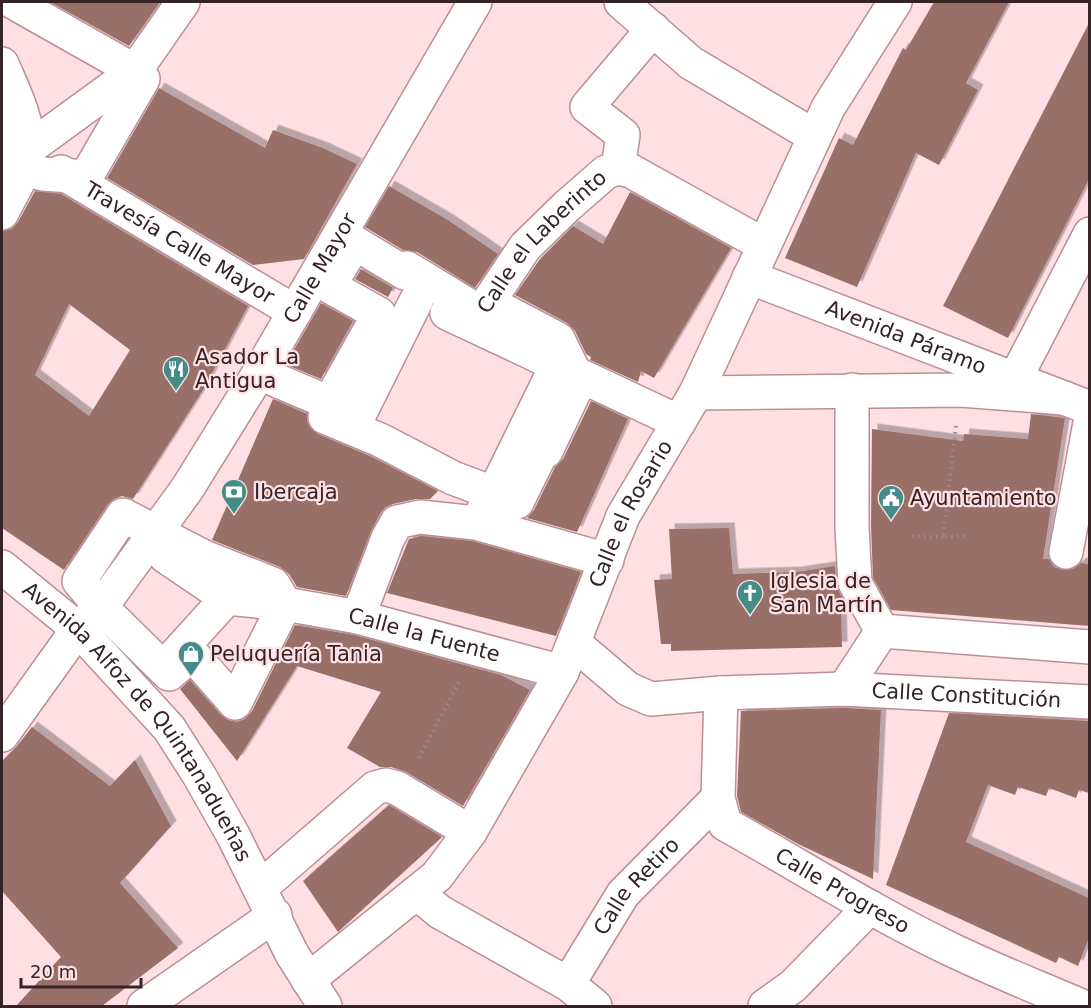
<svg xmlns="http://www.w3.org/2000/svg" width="1091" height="1008" font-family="'DejaVu Sans',sans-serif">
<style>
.building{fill:#996f68;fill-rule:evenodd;filter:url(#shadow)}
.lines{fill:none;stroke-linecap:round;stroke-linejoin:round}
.street-casing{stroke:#bb8f95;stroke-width:36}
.secondary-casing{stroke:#bb8f95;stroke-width:36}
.path{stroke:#a0888c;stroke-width:4;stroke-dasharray:1.5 4.5;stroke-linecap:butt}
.street{stroke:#fff;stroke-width:33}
.secondary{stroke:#fff;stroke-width:33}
.labels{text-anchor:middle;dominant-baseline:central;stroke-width:4.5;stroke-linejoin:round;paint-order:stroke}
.street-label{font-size:21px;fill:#352326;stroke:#fee0e4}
.poi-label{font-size:21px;fill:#352326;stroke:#fee0e4;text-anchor:start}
</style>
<defs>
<filter id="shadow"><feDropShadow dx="5.5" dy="-5.5" stdDeviation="0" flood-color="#0004"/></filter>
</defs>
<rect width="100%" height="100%" fill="#fee0e4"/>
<g class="building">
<polygon points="50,2 160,2 129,46"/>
<polygon points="934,2 1009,2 966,83 978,90 939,165 916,153 857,287 785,258 839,138 853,145 903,48 906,50"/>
<polygon points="1089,23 1089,179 1008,338 943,306"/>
<polygon points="159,88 265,148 273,130 323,148 357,164 304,259 253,265 107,178"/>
<polygon points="389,186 448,220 498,254 475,288 417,252 403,250 365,227"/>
<path d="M35,191l26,3 187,112 -45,84 -70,109 -11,-3 -8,3 -6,5 -44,66 -62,-42v-297l10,-2 6,-7zM69,304l61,46 -41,66 -54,-41z"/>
<polygon points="630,192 731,248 654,378 641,371 638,382 590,360 591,357 586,354 575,331 567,323 515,295 540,259 573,226 603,244"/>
<polygon points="361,269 393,288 388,297 355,279"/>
<polygon points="321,303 353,321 321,379 287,365 288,360"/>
<polygon points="273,399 307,414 307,421 310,428 318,434 372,457 438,491 430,499 416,499 393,504 386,507 381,512 371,531 346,596 297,587 289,574 280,567 212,540"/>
<polygon points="591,401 628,419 577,532 527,518 534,510 555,467 563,459"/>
<polygon points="1031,414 1065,418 1043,559 1049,559 1054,567 1063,570 1073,569 1081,563 1089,564 1089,626 891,610 873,578 871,526 872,429 963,441 964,434 1028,439"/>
<polygon points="729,528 733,574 797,572 835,566 836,585 846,606 841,605 842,647 671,651 671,644 661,644 654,580 672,579 669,529"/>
<polygon points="421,536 472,541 581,572 556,636 387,593 409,539"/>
<polygon points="295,625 354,635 501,675 530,690 463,806 406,772 391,767 380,767 347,748 381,692 297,666 237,761 180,689 190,680 221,715 228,720 237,722 245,719 252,711"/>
<polygon points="844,708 881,710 873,879 798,844 741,812 737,796 741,711"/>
<polygon points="949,713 1089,721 1089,793 1079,790 1076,798 1049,788 1046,796 1018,787 1015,795 988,785 966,842 1089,898 1089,938 1078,966 1059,957 1056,963 886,885"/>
<polygon points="32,727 110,786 135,760 171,826 120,883 178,948 102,1006 16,1006 61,957 2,891 2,761 17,746"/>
<polygon points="389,805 442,837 338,932 303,881"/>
</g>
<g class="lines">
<g class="street-casing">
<g id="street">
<polyline points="621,2 691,63 814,136"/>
<path d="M2,64c11,26 26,55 26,84 0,22 -17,46 -26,65"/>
<polyline points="2,115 14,125 4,159 42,174 86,177 143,79 135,71 13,2"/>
<polyline points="28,149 135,71 183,2"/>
<polyline points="618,168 623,135 587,107 653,29"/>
<path id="s1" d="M61,172l234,140"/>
<polygon points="355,243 405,273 407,268 473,308 501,309 558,339 579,382 546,451 543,449 517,502 453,478 380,440 325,417 329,403 379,314 329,286"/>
<path id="s2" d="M749,277l341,131"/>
<polyline points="447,313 679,422"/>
<path id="s3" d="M475,322l50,-75 41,-40 40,-35 12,-4 13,3 133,74"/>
<polyline points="259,373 349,411"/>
<polyline points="1015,379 1090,234"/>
<polyline points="852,390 852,527 855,583 882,631"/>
<polyline points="696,393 961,390 1064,398"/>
<polyline points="359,415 417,299"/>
<polyline points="483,511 494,493 557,365"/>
<polygon points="123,515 204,557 273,584 285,604 235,703 192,654 169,674 101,607 79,581"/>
<polyline points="1066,552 1090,423"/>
<path id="s4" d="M165,556l62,42 58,6 73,13 204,55"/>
<polyline points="358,617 388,538 397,522 420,517 476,523 607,560"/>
<polyline points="882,631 1090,647"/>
<path id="s5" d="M574,643l54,46 23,10 70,-6 123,-4 246,13"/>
<polyline points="167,664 227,598"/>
<polyline points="844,689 882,631"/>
<path id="s6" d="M721,693l-3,105 7,26c74,41 146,87 223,124 43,21 89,39 133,58"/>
<path id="s7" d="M2,735l76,-106 23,-22 86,-118 72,-116 216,-371"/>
<polyline points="260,888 375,788 386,785 397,788 470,832"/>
<polyline points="417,893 440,912 568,984 595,1006"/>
<path id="s8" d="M308,980l129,-104 33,-44 92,-160 61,-156 73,-123 132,-285 67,-106"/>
<path id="s9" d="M568,984l55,-90 95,-96"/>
<polyline points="144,1006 275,915"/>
<polyline points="765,1006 793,986 870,907"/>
</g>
</g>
<g class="secondary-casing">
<g id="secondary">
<path id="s10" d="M2,567l76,62 91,99 30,47 34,60 59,119 33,52"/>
</g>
</g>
<g class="path">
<polyline points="956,426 943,537 969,536"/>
<polyline points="912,536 943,537"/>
<polyline points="419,758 459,682"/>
</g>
<use href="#street" class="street"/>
<use href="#secondary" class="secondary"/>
</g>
<defs>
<g id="restaurant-pin" transform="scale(1.35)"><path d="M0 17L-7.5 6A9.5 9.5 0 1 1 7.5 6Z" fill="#448c87" stroke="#fee0e4"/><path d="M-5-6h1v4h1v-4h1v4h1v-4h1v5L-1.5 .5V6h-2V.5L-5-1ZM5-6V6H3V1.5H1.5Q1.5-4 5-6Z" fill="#fff"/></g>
<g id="bank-pin" transform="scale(1.35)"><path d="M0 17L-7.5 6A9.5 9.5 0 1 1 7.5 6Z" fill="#448c87" stroke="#fee0e4"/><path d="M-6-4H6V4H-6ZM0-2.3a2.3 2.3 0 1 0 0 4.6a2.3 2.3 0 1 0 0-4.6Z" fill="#fff"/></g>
<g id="civic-pin" transform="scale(1.35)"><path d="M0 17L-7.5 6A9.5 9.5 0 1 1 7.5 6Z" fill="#448c87" stroke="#fee0e4"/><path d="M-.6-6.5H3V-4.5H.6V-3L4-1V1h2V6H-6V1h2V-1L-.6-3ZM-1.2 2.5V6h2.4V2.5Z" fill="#fff"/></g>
<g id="church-pin" transform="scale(1.35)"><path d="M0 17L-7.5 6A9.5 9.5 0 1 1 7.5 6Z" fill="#448c87" stroke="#fee0e4"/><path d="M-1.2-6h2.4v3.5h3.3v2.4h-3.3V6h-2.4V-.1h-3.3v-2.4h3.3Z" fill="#fff"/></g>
<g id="shop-pin" transform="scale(1.35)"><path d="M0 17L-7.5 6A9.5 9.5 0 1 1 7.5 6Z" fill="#448c87" stroke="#fee0e4"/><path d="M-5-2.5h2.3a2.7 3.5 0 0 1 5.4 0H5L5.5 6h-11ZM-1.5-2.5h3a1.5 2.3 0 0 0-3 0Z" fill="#fff"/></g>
</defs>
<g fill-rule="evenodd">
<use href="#restaurant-pin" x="176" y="369"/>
<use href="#bank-pin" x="234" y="492"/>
<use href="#civic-pin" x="891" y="498"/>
<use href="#church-pin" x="750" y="593"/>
<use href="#shop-pin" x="191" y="654"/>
</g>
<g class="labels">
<g class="street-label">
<text stroke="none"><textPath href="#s1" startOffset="138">Travesía Calle Mayor</textPath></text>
<text stroke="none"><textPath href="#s3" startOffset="105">Calle el Laberinto</textPath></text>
<text stroke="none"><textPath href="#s7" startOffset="566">Calle Mayor</textPath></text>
<text stroke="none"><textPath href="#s2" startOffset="168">Avenida Páramo</textPath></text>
<text stroke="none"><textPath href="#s8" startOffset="578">Calle el Rosario</textPath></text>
<text stroke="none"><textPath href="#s4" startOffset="276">Calle la Fuente</textPath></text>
<text stroke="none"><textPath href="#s5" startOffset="412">Calle Constitución</textPath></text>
<text stroke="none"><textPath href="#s10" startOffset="208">Avenida Alfoz de Quintanadueñas</textPath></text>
<text stroke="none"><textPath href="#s9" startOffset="120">Calle Retiro</textPath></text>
<text stroke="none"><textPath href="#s6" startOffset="267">Calle Progreso</textPath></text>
</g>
<g class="poi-label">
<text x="195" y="357">Asador La<tspan x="195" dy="24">Antigua</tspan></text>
<text x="254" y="492">Ibercaja</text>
<text x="910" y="498">Ayuntamiento</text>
<text x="770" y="581">Iglesia de<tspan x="770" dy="24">San Martín</tspan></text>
<text x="210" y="654">Peluquería Tania</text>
</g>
</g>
<rect width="1091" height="1008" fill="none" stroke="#352326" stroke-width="6"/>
<path d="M21 978v9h120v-9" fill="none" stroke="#352326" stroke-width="3"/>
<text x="30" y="978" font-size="18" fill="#352326" stroke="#fee0e4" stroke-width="4.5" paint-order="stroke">20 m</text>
</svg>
